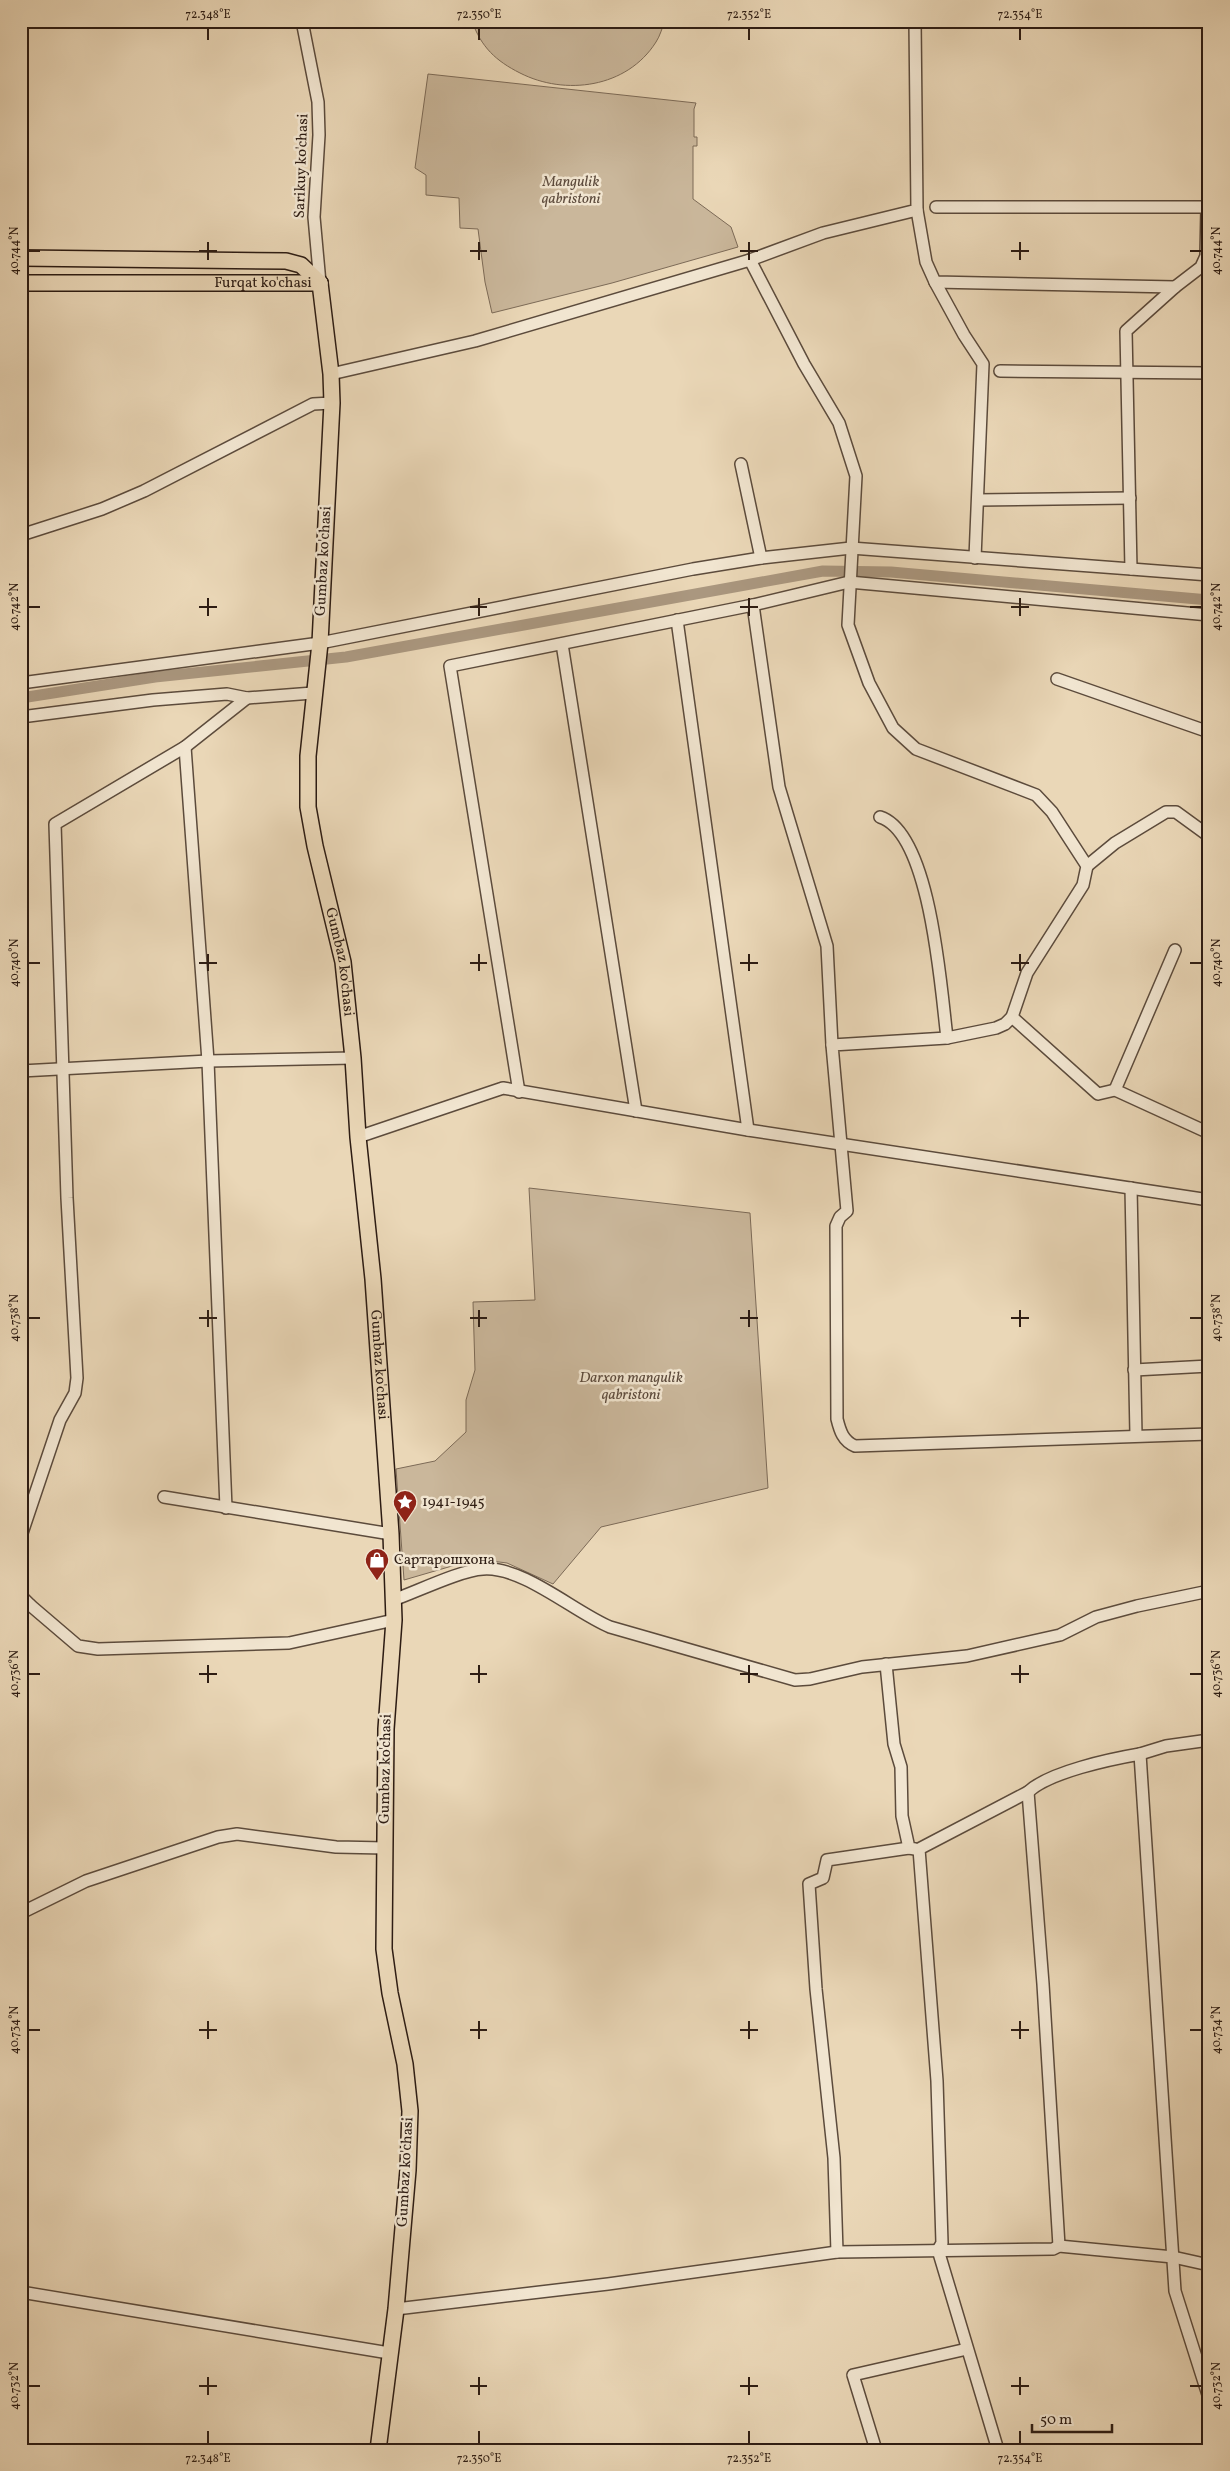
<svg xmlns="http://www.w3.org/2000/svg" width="1230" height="2471" font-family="Vollkorn,serif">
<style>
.green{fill:#cab79b;stroke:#7c6a57}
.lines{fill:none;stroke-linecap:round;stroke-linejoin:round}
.canal{stroke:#aa977f;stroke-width:11}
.minor-casing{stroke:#5c4b3c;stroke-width:14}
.major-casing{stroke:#2d1c13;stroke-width:18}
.minor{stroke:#f1e5d0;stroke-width:11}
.major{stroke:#ead7b7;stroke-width:15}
.ticks{fill:none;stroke:#2d1c13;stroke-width:2}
.labels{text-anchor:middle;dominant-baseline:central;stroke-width:5;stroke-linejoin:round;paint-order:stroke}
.street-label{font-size:15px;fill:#2d1c13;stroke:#f1e5d0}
.park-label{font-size:15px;font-style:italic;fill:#5c4a3c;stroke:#f1e5d0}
.poi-label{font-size:15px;fill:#2d1c13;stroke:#f1e5d0;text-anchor:start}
.neatline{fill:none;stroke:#2d1c13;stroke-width:2}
.ticks-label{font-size:12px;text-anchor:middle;fill:#2d1c13}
</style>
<rect width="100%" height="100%" fill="#ead7b7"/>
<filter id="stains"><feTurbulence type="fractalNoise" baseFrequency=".004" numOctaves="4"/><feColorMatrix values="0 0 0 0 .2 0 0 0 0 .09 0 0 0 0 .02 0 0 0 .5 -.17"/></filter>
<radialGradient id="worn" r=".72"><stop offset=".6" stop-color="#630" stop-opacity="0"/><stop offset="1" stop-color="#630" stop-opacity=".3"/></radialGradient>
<g class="green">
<path d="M472,21h193c-3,7 -5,15 -9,21 -29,46 -91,54 -136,31 -24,-12 -39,-26 -48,-52z"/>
<polygon points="428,74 696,103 694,109 694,137 697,137 697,146 693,146 693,199 731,227 738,247 612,283 492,313 485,282 478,229 460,228 459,198 426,195 426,175 415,168"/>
<polygon points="529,1188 750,1213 768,1488 601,1527 553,1584 507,1563 476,1559 404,1580 396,1469 435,1461 466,1432 466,1400 475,1370 473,1302 535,1300"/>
</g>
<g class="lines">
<polyline class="canal" points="21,698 155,677 346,657 823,571 891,572 1209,600"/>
<g class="minor-casing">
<g id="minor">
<polyline points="302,21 318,102 319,135 314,217 320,283"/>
<polyline points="936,207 1207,207 1209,203"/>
<polyline points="917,210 926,262 935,282 1175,287"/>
<path d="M750,260l54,104 35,59 17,53 -8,149 21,58 24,45 23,21 120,46 16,17 35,54 -4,19 -56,88 -15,44 -7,7 -9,4 -49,10 -115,7 15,166 -7,6 -4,9 1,193c3,12 6,22 18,27l354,-12"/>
<polyline points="935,282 964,335 983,364 975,558"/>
<polyline points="1000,371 1209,373"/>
<polyline points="331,374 475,341 750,260 823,233 917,210 915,21"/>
<polyline points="741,464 761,558"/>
<polyline points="978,500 1130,498"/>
<polyline points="21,535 102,509 144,491 313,404 332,403"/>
<polyline points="1131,569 1209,575"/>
<polyline points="753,605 779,787 827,946 832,1045"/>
<polyline points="677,620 748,1130"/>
<polyline points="562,644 636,1111"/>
<polyline points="1057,679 1209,732"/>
<polyline points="21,683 320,643 693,569 761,558 851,548 1131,569 1126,331 1175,287 1201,267 1206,256 1207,207"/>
<polyline points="21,717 153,700 227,694 247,698 313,693"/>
<polyline points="185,747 208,1061 226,1508"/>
<path d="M880,817c51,16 61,173 67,221"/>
<polyline points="1087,866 1115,843 1166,812 1176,812 1209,836"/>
<polyline points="1012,1017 1098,1094 1115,1090 1209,1133"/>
<polyline points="21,1071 208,1061 353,1058"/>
<polyline points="1115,1090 1175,950"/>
<polyline points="519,1092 450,666 753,605 849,582 1209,615"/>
<polyline points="358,1137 503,1088 748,1130 1209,1200"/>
<polyline points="1131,1188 1136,1435"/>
<polyline points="1134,1370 1209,1366"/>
<polyline points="164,1497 391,1534"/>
<polyline points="21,1536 60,1420 75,1393 77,1378 67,1198 55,824 185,747 247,698"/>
<polyline points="21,1596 30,1605 21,1606"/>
<path d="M393,1600c23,-8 68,-30 90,-31 40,-3 91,43 127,58l185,53 15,-1 52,-12 105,-11 93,-21 36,-18 41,-11 72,-15"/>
<polyline points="30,1605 78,1646 98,1649 289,1643 394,1620"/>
<polyline points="886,1664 894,1744 901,1767 902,1816 909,1848 915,1849"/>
<polyline points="1140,1754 1166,1746 1209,1740"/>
<polyline points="1028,1792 1043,1984 1059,2246"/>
<polyline points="21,1913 86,1881 218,1837 237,1834 336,1847 385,1848"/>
<polyline points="837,2252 834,2158 816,1989 809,1884 823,1878 827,1860 909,1848"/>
<polyline points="21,2292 389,2353"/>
<polyline points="396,2309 608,2284 837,2252 1053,2249 1059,2246 1173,2257 1209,2265"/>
<polyline points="876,2450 853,2375 967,2349"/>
<path d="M998,2450l-60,-200 4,-7 -5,-162 -18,-232 109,-57c21,-20 83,-33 112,-38l35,537 34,107"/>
</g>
</g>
<g class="major-casing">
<g id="major">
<polyline points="21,258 286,261 301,265 320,283"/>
<path id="s1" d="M21,283h299"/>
<path id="s2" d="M320,283l11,91 1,29 -12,240 -12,113v51l7,39 28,116 10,96 5,79 15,142 18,255 3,86 -8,109 -2,220 6,44 15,71 5,47 -2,59 -12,139 -18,141"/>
</g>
</g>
<use href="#minor" class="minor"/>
<use href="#major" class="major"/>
</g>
<path class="ticks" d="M208,28v12M479,28v12M749,28v12M1020,28v12M208,242v18M479,242v18M749,242v18M1020,242v18M28,251h12M199,251h18M470,251h17M740,251h18M1011,251h18M1190,251h12M208,598v18M479,598v18M749,598v18M1020,598v18M28,607h12M199,607h18M470,607h17M740,607h18M1011,607h18M1190,607h12M208,954v17M479,954v17M749,954v17M1020,954v17M28,963h12M199,963h18M470,963h17M740,963h18M1011,963h18M1190,963h12M208,1310v17M479,1310v17M749,1310v17M1020,1310v17M28,1318h12M199,1318h18M470,1318h17M740,1318h18M1011,1318h18M1190,1318h12M208,1665v18M479,1665v18M749,1665v18M1020,1665v18M28,1674h12M199,1674h18M470,1674h17M740,1674h18M1011,1674h18M1190,1674h12M208,2021v18M479,2021v18M749,2021v18M1020,2021v18M28,2030h12M199,2030h18M470,2030h17M740,2030h18M1011,2030h18M1190,2030h12M208,2377v18M479,2377v18M749,2377v18M1020,2377v18M28,2386h12M199,2386h18M470,2386h17M740,2386h18M1011,2386h18M1190,2386h12M208,2431v13M479,2431v13M749,2431v13M1020,2431v13"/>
<defs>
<g id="sight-pin" transform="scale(1.25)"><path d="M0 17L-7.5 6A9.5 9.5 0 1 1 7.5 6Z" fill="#8f2418" stroke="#f1e5d0"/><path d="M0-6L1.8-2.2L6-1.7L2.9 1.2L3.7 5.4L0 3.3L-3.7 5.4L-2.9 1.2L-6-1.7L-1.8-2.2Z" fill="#fff"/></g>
<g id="shop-pin" transform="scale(1.25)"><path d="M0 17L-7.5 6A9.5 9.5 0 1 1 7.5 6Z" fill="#8f2418" stroke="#f1e5d0"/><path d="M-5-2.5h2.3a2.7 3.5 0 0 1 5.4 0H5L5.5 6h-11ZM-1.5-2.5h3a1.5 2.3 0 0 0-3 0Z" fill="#fff"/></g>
</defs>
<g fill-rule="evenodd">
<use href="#sight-pin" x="405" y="1502"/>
<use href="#shop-pin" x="377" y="1560"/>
</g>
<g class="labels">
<g class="street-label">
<text transform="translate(302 166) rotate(-88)">Sarikuy ko'chasi</text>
<text stroke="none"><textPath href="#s1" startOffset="242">Furqat ko'chasi</textPath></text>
<text transform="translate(324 561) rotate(-87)">Gumbaz ko'chasi</text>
<text stroke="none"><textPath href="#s2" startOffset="684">Gumbaz ko'chasi</textPath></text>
<text stroke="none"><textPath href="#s2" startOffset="1089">Gumbaz ko'chasi</textPath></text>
<text transform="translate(386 1769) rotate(-89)">Gumbaz ko'chasi</text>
<text transform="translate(406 2172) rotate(-87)">Gumbaz ko'chasi</text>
</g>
<g class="park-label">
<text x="571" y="182">Mangulik<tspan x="571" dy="17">qabristoni</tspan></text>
<text x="631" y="1378">Darxon mangulik<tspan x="631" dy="17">qabristoni</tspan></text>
</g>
<g class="poi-label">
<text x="422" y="1502">1941-1945</text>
<text x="394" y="1560">Сартарошхона</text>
</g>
</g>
<rect width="1230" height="2471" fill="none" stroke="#ead7b7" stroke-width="55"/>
<path d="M1032 2424v8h80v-8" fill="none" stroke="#2d1c13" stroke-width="2.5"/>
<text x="1040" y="2424" font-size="15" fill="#2d1c13" stroke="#f1e5d0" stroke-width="4" paint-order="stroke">50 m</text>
<rect x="28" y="28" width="1174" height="2416" class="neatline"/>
<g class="ticks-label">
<text x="208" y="18">72.348°E</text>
<text x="479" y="18">72.350°E</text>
<text x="749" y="18">72.352°E</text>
<text x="1020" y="18">72.354°E</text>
<text transform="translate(14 251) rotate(-90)" y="4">40.744°N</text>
<text transform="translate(1216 251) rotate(-90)" y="4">40.744°N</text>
<text transform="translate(14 607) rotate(-90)" y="4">40.742°N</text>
<text transform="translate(1216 607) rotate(-90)" y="4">40.742°N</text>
<text transform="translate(14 963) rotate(-90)" y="4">40.740°N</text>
<text transform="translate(1216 963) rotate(-90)" y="4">40.740°N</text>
<text transform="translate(14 1318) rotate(-90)" y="4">40.738°N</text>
<text transform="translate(1216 1318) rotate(-90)" y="4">40.738°N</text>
<text transform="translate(14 1674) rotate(-90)" y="4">40.736°N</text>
<text transform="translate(1216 1674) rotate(-90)" y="4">40.736°N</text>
<text transform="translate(14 2030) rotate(-90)" y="4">40.734°N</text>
<text transform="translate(1216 2030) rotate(-90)" y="4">40.734°N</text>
<text transform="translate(14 2386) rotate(-90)" y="4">40.732°N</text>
<text transform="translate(1216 2386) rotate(-90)" y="4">40.732°N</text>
<text x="208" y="2462">72.348°E</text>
<text x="479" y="2462">72.350°E</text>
<text x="749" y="2462">72.352°E</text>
<text x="1020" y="2462">72.354°E</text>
</g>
<rect width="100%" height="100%" filter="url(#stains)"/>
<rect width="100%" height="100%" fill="url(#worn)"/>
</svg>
